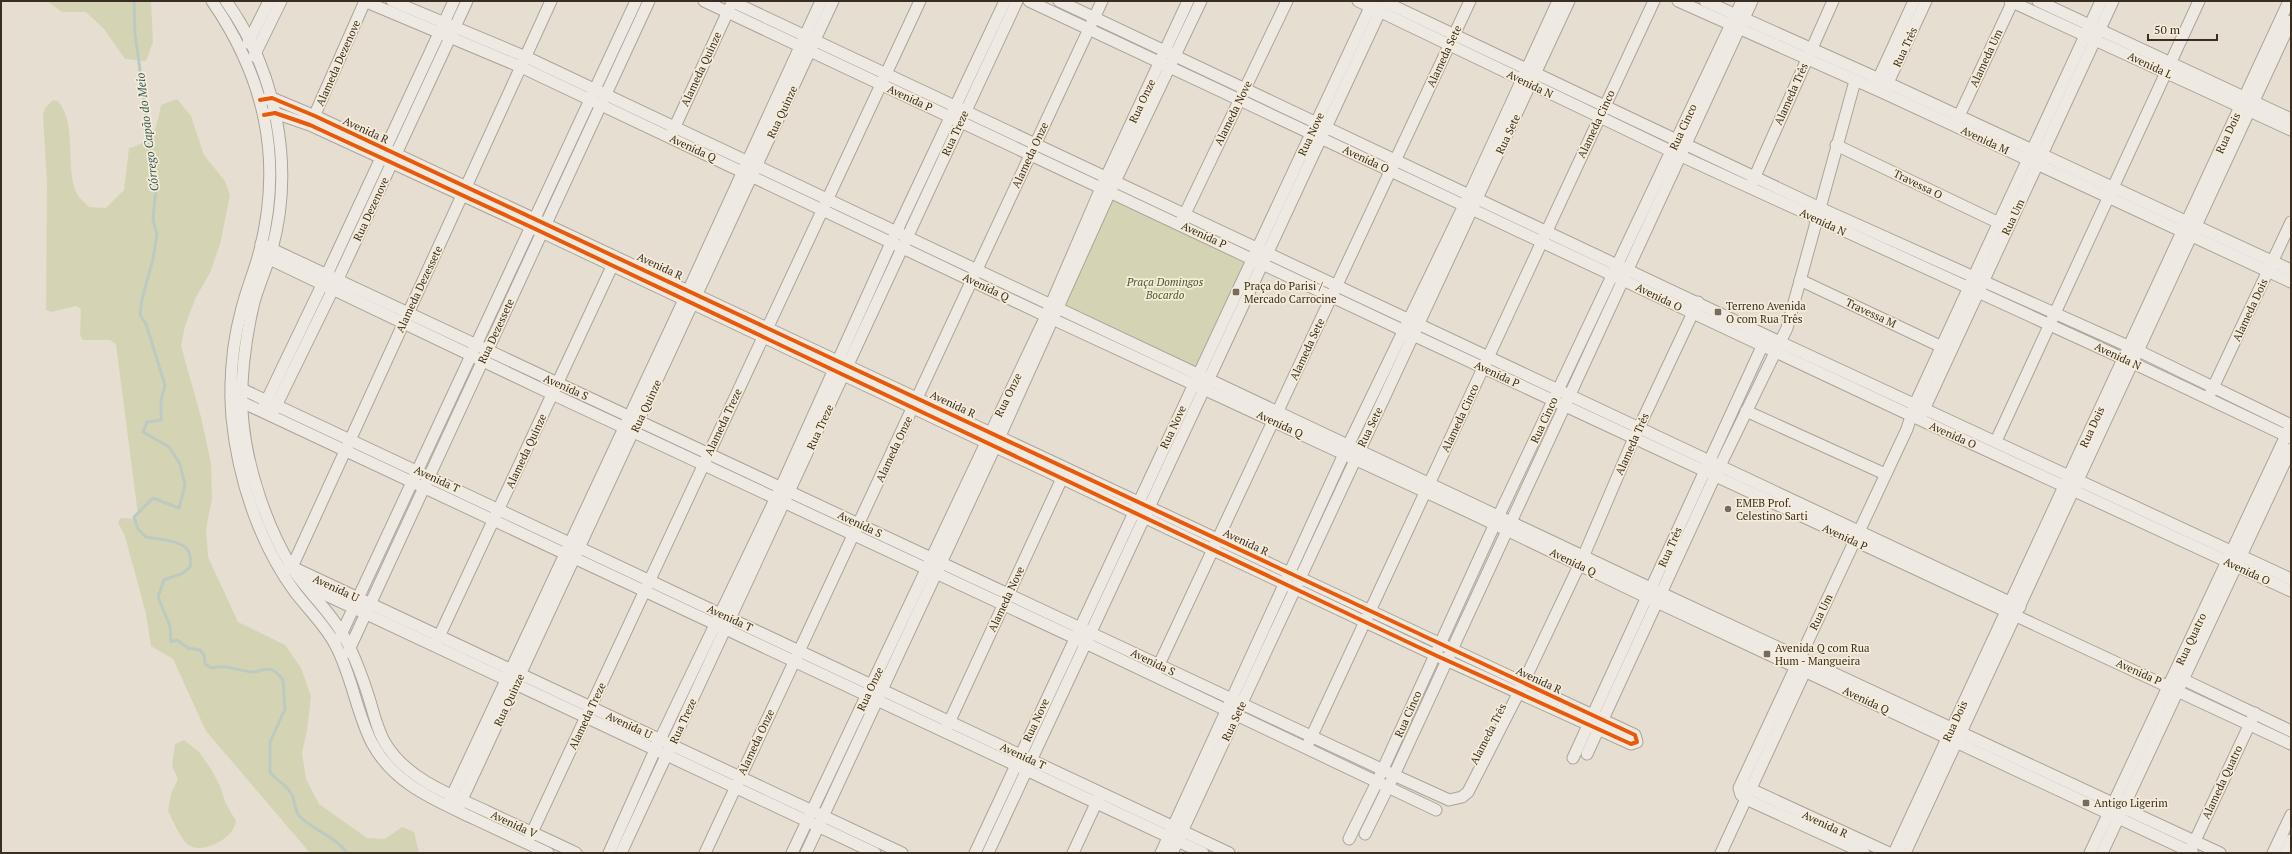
<svg xmlns="http://www.w3.org/2000/svg" width="2292" height="854" font-family="'PT Serif',serif">
<style>
.green{fill:#d4d4b4}
.lines{fill:none;stroke-linecap:round;stroke-linejoin:round}
.stream{stroke:#bccac1;stroke-width:3}
.minor-casing{stroke:#aba499;stroke-width:13}
.minor{stroke:#eeeae3;stroke-width:11}
.cycleway-casing{stroke:#f5ecd9;stroke-width:6}
.cycleway{stroke:#e8590c;stroke-width:4}
.poi-dot{fill:#766b5f;stroke:#f5ecd9;stroke-width:1.5}
.labels{text-anchor:middle;dominant-baseline:central;stroke-width:3.5;stroke-linejoin:round;paint-order:stroke}
.street-label{font-size:11px;fill:#3a2d21;stroke:#f5ecd9}
.park-label{font-size:11px;font-style:italic;fill:#4c5629;stroke:#f5ecd9}
.poi-label{font-size:11px;fill:#3a2d21;stroke:#f5ecd9;text-anchor:start}
.water-label{font-size:12px;font-style:italic;fill:#315956;stroke:#f5ecd9}
</style>
<rect width="100%" height="100%" fill="#e5ded1"/>
<g class="green">
<polygon points="47,1 151,1 153,42 146,61 125,59 104,29 86,12 62,12"/>
<path d="M177,99l14,17 13,39 21,26 5,14 -10,49 -10,29 -14,24 -11,29 -4,20 20,71 10,46 1,36 -6,30 2,28 30,65 47,23 16,23 10,28 -4,34 -5,23 4,26 13,25 48,34 18,1 17,-12 12,5 5,21h-109l-104,-122 -33,-72 -22,-13 -5,-32 -21,-78 -7,-14 3,-4 14,1 3,-4 -22,-171 -6,-4h-27l-3,-5 1,-26 -5,-3 -25,6 -5,-2 1,-127 -4,-68 2,-7 8,-8 5,1c20,25 6,64 19,93 2,4 8,9 12,13l17,1 18,-18 5,-42c26,-7 27,-19 32,-43z"/>
<polygon points="1111,194 1250,259 1197,372 1061,308"/>
<path d="M184,740l15,12 12,17 9,17 6,18 10,17c-1,3 -2,8 -5,11 -8,11 -32,22 -44,12 -8,-9 -14,-23 -19,-33l3,-17 7,-15 -6,-13 3,-22z"/>
</g>
<g class="lines">
<path class="stream" d="M134,1l1,33 11,80 -1,14 11,59 -3,33 4,14 -4,25 -11,40 -2,16 6,9 19,61 -4,16v19l-14,2 -4,10 26,15 11,17 5,21 -6,23 -26,-10 -19,19 4,12 8,8c21,4 49,2 44,30l-7,6 -19,7 -6,17 12,29 1,16 6,-2 11,8 12,2 4,5 1,9 6,4c16,-4 27,3 42,4 6,0 13,-5 19,-2 4,1 8,6 11,10l2,29 -15,33v30c7,10 17,11 23,25 2,7 2,15 7,20 14,13 37,21 47,36"/>
<g class="minor-casing">
<g id="minor">
<path d="M212,1c53,77 71,158 48,249 -5,20 -13,38 -18,58 -10,36 -13,72 -10,110 6,60 27,125 63,174 13,17 29,32 40,52 17,31 21,68 37,99 22,41 63,57 103,76 24,11 49,23 73,34"/>
<path d="M226,1c50,70 69,164 46,248 -5,18 -13,35 -18,53 -9,37 -15,84 -11,121 5,48 24,104 49,145 15,23 36,41 50,65 12,20 20,43 27,65 5,16 9,35 18,48 23,35 65,49 101,66 29,14 59,27 88,41"/>
<polyline points="364,1 521,67 1046,316 1471,513 1646,597 2193,853"/>
<polyline points="392,1 526,57 1661,593 2220,853"/>
<polyline points="704,1 1413,335 2291,744"/>
<polyline points="731,1 2020,607"/>
<polyline points="1029,1 1910,415 2291,591"/>
<polyline points="1059,1 1767,336 2291,579"/>
<polyline points="1358,1 1681,156 2133,363 2291,438"/>
<polyline points="1383,1 1820,208 2139,351 2291,425"/>
<polyline points="1678,1 1884,93 2291,282"/>
<polyline points="1705,1 1888,83 2291,270"/>
<polyline points="2010,1 2291,130"/>
<polyline points="2038,1 2291,119"/>
<polyline points="248,43 269,1"/>
<polyline points="254,56 281,1"/>
<polyline points="1876,84 1914,1"/>
<polyline points="1885,89 1926,1"/>
<polyline points="260,100 272,98 315,116 1603,720 1635,735 1637,742 1631,744 1435,655 531,227 310,125 275,113 264,115"/>
<polyline points="1959,116 2013,1"/>
<polyline points="312,121 365,1"/>
<polyline points="672,133 730,7"/>
<polyline points="1836,145 1999,223"/>
<polyline points="1752,183 1833,1"/>
<polyline points="1182,220 1287,1"/>
<polyline points="261,244 1394,775 1449,800 1462,797 1468,792 1518,694 1584,555 1634,438 1698,302"/>
<polyline points="259,254 552,394 1075,638 1436,810"/>
<polyline points="1800,280 1942,347"/>
<polyline points="231,384 1229,853"/>
<polyline points="2210,394 2291,222"/>
<polyline points="231,397 1203,853"/>
<polyline points="264,406 322,285 454,1"/>
<polyline points="274,410 337,281 467,1"/>
<polyline points="1746,411 1885,474"/>
<polyline points="1922,414 2113,1"/>
<polyline points="1996,441 2199,1"/>
<polyline points="292,567 902,853"/>
<polyline points="288,569 292,567 551,1"/>
<polyline points="307,586 875,853"/>
<polyline points="340,637 636,1"/>
<polyline points="436,643 615,260"/>
<polyline points="348,652 649,1"/>
<polyline points="1156,671 1470,1"/>
<polyline points="2178,677 2291,731"/>
<polyline points="947,727 1064,474"/>
<polyline points="1308,744 1654,1"/>
<polyline points="1587,754 1715,476 1787,328 1855,81"/>
<polyline points="1573,758 1765,340"/>
<polyline points="1744,786 1889,853"/>
<polyline points="449,802 689,289 821,1"/>
<polyline points="459,806 833,1"/>
<polyline points="1365,834 1394,775 1752,1"/>
<polyline points="529,839 920,1"/>
<polyline points="1349,839 1377,782 1499,515 1742,1"/>
<polyline points="2192,847 2255,713"/>
<polyline points="609,853 655,750 781,487 891,243 1005,1"/>
<polyline points="621,853 1017,1"/>
<polyline points="705,853 1102,1"/>
<polyline points="792,853 1046,316 1101,188 1188,1"/>
<polyline points="806,853 995,447 1110,192 1201,1"/>
<polyline points="975,853 1373,1"/>
<polyline points="988,853 1383,5"/>
<polyline points="1073,853 1099,797"/>
<polyline points="1161,853 1344,454 1469,195 1558,1"/>
<polyline points="1172,853 1569,1"/>
<polyline points="1721,853 1808,665"/>
<polyline points="1864,853 1746,799 1741,795 1739,788 1907,429 1915,404 2101,1"/>
<polyline points="1894,853 2289,1"/>
<polyline points="1905,853 2291,21"/>
<polyline points="2090,853 2289,429"/>
<polyline points="2102,853 2291,449"/>
<polyline points="2273,853 2291,815"/>
<polyline points="2285,853 2291,840"/>
</g>
</g>
<use href="#minor" class="minor"/>
<g class="cycleway-casing">
<polyline id="cycleway" points="260,100 272,98 315,116 1603,720 1635,735 1637,742 1631,744 1435,655 531,227 310,125 275,113 264,115"/>
</g>
<use href="#cycleway" class="cycleway"/>
</g>
<g class="poi-dot">
<rect x="1232" y="288" width="8" height="8" rx="2"/>
<rect x="1714" y="308" width="8" height="8" rx="2"/>
<circle cx="1728" cy="509" r="4"/>
<rect x="1763" y="650" width="8" height="8" rx="2"/>
<rect x="2082" y="799" width="8" height="8" rx="2"/>
</g>
<g class="labels">
<g class="street-label">
<text transform="translate(1905 47) rotate(-65)">Rua Três</text>
<text transform="translate(1444 56) rotate(-65)">Alameda Sete</text>
<text transform="translate(1986 58) rotate(-65)">Alameda Um</text>
<text transform="translate(338 63) rotate(-66)">Alameda Dezenove</text>
<text transform="translate(2150 65) rotate(25)">Avenida L</text>
<text transform="translate(701 69) rotate(-65)">Alameda Quinze</text>
<text transform="translate(1530 84) rotate(26)">Avenida N</text>
<text transform="translate(1791 94) rotate(-66)">Alameda Três</text>
<text transform="translate(910 98) rotate(25)">Avenida P</text>
<text transform="translate(1142 101) rotate(-65)">Rua Onze</text>
<text transform="translate(782 112) rotate(-65)">Rua Quinze</text>
<text transform="translate(1233 113) rotate(-64)">Alameda Nove</text>
<text transform="translate(1596 124) rotate(-65)">Alameda Cinco</text>
<text transform="translate(1683 127) rotate(-65)">Rua Cinco</text>
<text transform="translate(366 130) rotate(25)">Avenida R</text>
<text transform="translate(955 133) rotate(-65)">Rua Treze</text>
<text transform="translate(2228 133) rotate(-65)">Rua Dois</text>
<text transform="translate(1311 134) rotate(-65)">Rua Nove</text>
<text transform="translate(1508 134) rotate(-65)">Rua Sete</text>
<text transform="translate(1985 140) rotate(25)">Avenida M</text>
<text transform="translate(693 148) rotate(25)">Avenida Q</text>
<text transform="translate(1030 155) rotate(-65)">Alameda Onze</text>
<text transform="translate(1366 159) rotate(25)">Avenida O</text>
<text transform="translate(1918 184) rotate(26)">Travessa O</text>
<text transform="translate(371 209) rotate(-65)">Rua Dezenove</text>
<text transform="translate(2013 217) rotate(-65)">Rua Um</text>
<text transform="translate(1823 222) rotate(25)">Avenida N</text>
<text transform="translate(1204 235) rotate(25)">Avenida P</text>
<text transform="translate(660 266) rotate(25)">Avenida R</text>
<text transform="translate(986 287) rotate(26)">Avenida Q</text>
<text transform="translate(419 289) rotate(-65)">Alameda Dezessete</text>
<text transform="translate(1659 297) rotate(26)">Avenida O</text>
<text transform="translate(2250 310) rotate(-65)">Alameda Dois</text>
<text transform="translate(1871 313) rotate(25)">Travessa M</text>
<text transform="translate(496 331) rotate(-65)">Rua Dezessete</text>
<text transform="translate(1307 349) rotate(-65)">Alameda Sete</text>
<text transform="translate(2118 356) rotate(25)">Avenida N</text>
<text transform="translate(1497 374) rotate(25)">Avenida P</text>
<text transform="translate(566 387) rotate(24)">Avenida S</text>
<text transform="translate(1008 395) rotate(-64)">Rua Onze</text>
<text transform="translate(953 404) rotate(25)">Avenida R</text>
<text transform="translate(646 406) rotate(-65)">Rua Quinze</text>
<text transform="translate(1460 418) rotate(-65)">Alameda Cinco</text>
<text transform="translate(1544 420) rotate(-65)">Rua Cinco</text>
<text transform="translate(723 422) rotate(-65)">Alameda Treze</text>
<text transform="translate(1280 424) rotate(25)">Avenida Q</text>
<text transform="translate(820 427) rotate(-65)">Rua Treze</text>
<text transform="translate(1173 427) rotate(-65)">Rua Nove</text>
<text transform="translate(1370 427) rotate(-64)">Rua Sete</text>
<text transform="translate(2092 427) rotate(-65)">Rua Dois</text>
<text transform="translate(1953 435) rotate(24)">Avenida O</text>
<text transform="translate(1632 444) rotate(-66)">Alameda Três</text>
<text transform="translate(894 449) rotate(-65)">Alameda Onze</text>
<text transform="translate(526 451) rotate(-65)">Alameda Quinze</text>
<text transform="translate(437 479) rotate(25)">Avenida T</text>
<text transform="translate(860 524) rotate(25)">Avenida S</text>
<text transform="translate(1845 537) rotate(25)">Avenida P</text>
<text transform="translate(1246 542) rotate(25)">Avenida R</text>
<text transform="translate(1670 547) rotate(-66)">Rua Três</text>
<text transform="translate(1573 562) rotate(26)">Avenida Q</text>
<text transform="translate(2247 571) rotate(25)">Avenida O</text>
<text transform="translate(336 588) rotate(25)">Avenida U</text>
<text transform="translate(1006 599) rotate(-65)">Alameda Nove</text>
<text transform="translate(1821 612) rotate(-64)">Rua Um</text>
<text transform="translate(730 618) rotate(25)">Avenida T</text>
<text transform="translate(2191 639) rotate(-65)">Rua Quatro</text>
<text transform="translate(1153 662) rotate(26)">Avenida S</text>
<text transform="translate(2139 672) rotate(24)">Avenida P</text>
<text transform="translate(1539 680) rotate(25)">Avenida R</text>
<text transform="translate(870 689) rotate(-65)">Rua Onze</text>
<text transform="translate(509 700) rotate(-65)">Rua Quinze</text>
<text transform="translate(1866 700) rotate(25)">Avenida Q</text>
<text transform="translate(1408 714) rotate(-66)">Rua Cinco</text>
<text transform="translate(587 716) rotate(-65)">Alameda Treze</text>
<text transform="translate(1036 720) rotate(-65)">Rua Nove</text>
<text transform="translate(683 721) rotate(-65)">Rua Treze</text>
<text transform="translate(1234 721) rotate(-65)">Rua Sete</text>
<text transform="translate(1955 721) rotate(-65)">Rua Dois</text>
<text transform="translate(629 725) rotate(25)">Avenida U</text>
<text transform="translate(1488 734) rotate(-63)">Alameda Três</text>
<text transform="translate(756 742) rotate(-65)">Alameda Onze</text>
<text transform="translate(1023 756) rotate(25)">Avenida T</text>
<text transform="translate(2222 782) rotate(-65)">Alameda Quatro</text>
<text transform="translate(514 824) rotate(25)">Avenida V</text>
<text transform="translate(1825 824) rotate(25)">Avenida R</text>
</g>
<g class="park-label">
<text x="1165" y="282">Praça Domingos<tspan x="1165" dy="13">Bocardo</tspan></text>
</g>
<g class="poi-label">
<text x="1244" y="286">Praça do Parisi /<tspan x="1244" dy="13">Mercado Carrocine</tspan></text>
<text x="1726" y="306">Terreno Avenida<tspan x="1726" dy="13">O com Rua Três</tspan></text>
<text x="1736" y="503">EMEB Prof.<tspan x="1736" dy="13">Celestino Sarti</tspan></text>
<text x="1775" y="648">Avenida Q com Rua<tspan x="1775" dy="13">Hum - Mangueira</tspan></text>
<text x="2094" y="803">Antigo Ligerim</text>
</g>
<g class="water-label">
<text transform="translate(147 132) rotate(-97)">Córrego Capão do Meio</text>
</g>
</g>
<rect width="2292" height="854" fill="none" stroke="#3a2d21" stroke-width="4"/>
<path d="M2148 34v6h69v-6" fill="none" stroke="#3a2d21" stroke-width="2"/>
<text x="2154" y="34" font-size="12" fill="#3a2d21" stroke="#f5ecd9" stroke-width="3" paint-order="stroke">50 m</text>
</svg>
